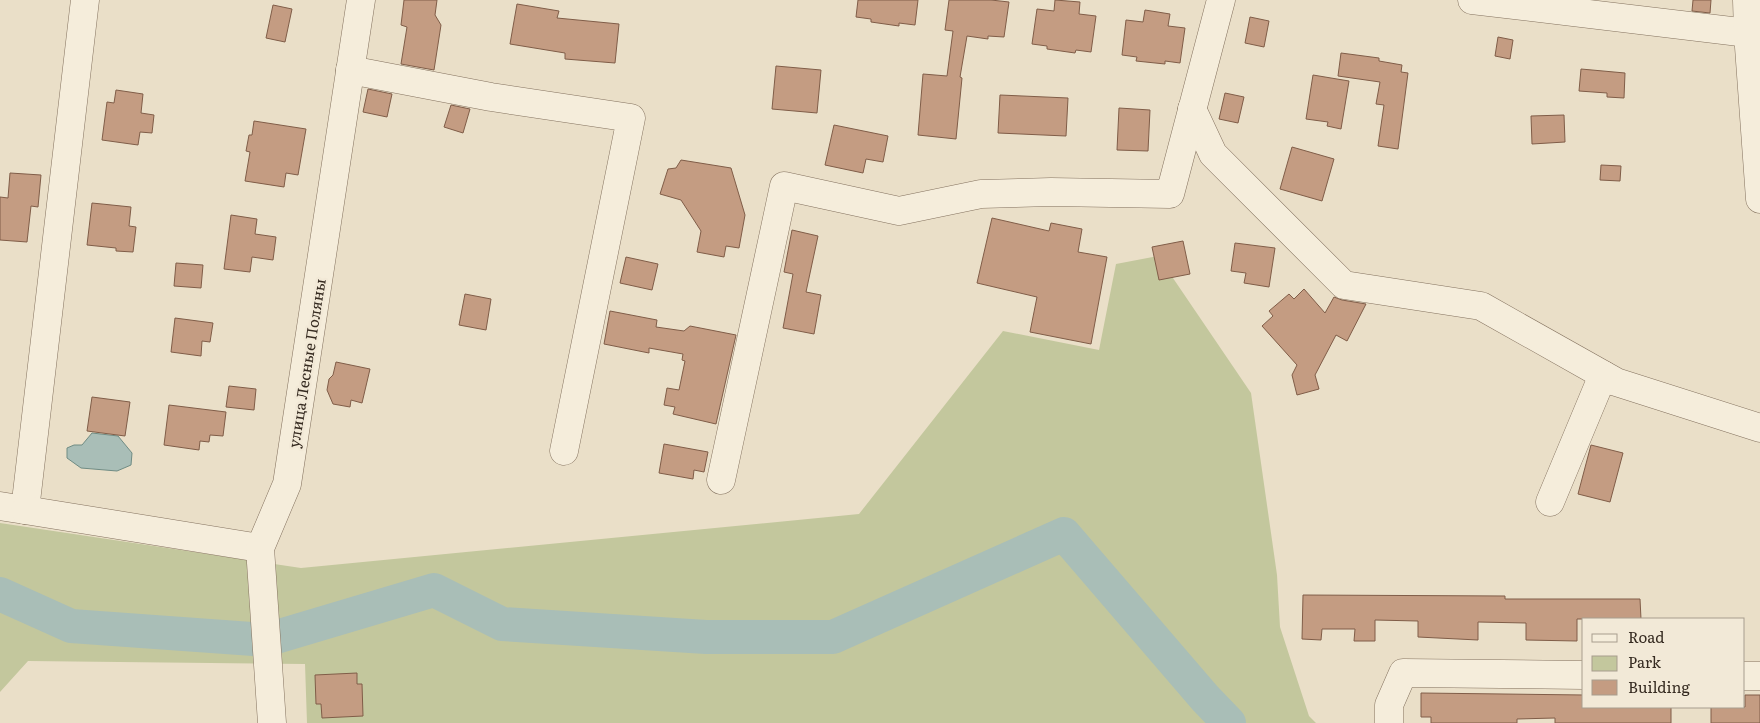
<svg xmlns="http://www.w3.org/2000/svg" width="1760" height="723" font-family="Literata,serif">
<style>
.green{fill:#c3c79d}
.water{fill:#a9beb7;stroke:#708c84}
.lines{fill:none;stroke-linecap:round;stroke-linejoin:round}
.river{stroke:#a9beb7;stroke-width:34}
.building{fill:#c49c82;stroke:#805d48}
.minor-casing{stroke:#84725f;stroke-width:29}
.minor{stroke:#f5eddb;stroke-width:28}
.labels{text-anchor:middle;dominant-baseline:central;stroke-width:5;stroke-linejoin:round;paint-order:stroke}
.street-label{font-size:15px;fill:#362b21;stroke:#f2e9d7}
</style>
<rect width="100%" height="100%" fill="#eadfc8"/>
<polygon class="green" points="1158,256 1251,393 1277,575 1280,627 1309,716 1316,723 307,723 305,664 28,661 0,692 0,523 301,568 859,514 1003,331 1099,350 1116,264"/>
<polygon class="water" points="92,433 118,436 132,453 131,465 117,471 81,468 67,458 67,448 74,445 82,445"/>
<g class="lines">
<polyline class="river" points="0,594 71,626 266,640 434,590 502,624 706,637 833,637 1064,534 1205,698 1229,723"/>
</g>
<g class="building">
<polygon points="404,0 437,0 435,15 441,25 434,70 401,64 407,27 401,25"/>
<polygon points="858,0 918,0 915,25 899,23 899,26 871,22 871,19 856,17"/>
<polygon points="949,0 991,0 1009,2 1004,37 988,36 988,39 967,36 960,77 962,78 956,139 918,135 923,74 947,76 953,31 945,30"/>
<polygon points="1055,0 1080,2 1079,14 1096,16 1091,52 1076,50 1075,53 1047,49 1047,46 1032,44 1037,9 1054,11"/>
<polygon points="1693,0 1711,0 1710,13 1692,11"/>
<polygon points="517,4 559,11 557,18 619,24 615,63 565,59 565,53 510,44"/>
<polygon points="273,5 292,9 285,42 266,38"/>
<polygon points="1145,10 1170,14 1168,26 1185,28 1180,63 1165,61 1165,64 1136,61 1137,57 1122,55 1126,20 1143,22"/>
<polygon points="1250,17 1269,21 1264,47 1245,43"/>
<polygon points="1498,37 1513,40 1510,59 1495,56"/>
<polygon points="1341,53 1379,58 1379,61 1402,65 1401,72 1408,73 1398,149 1378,146 1384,105 1376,104 1380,82 1338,76"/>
<polygon points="776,66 821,70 817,113 772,109"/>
<polygon points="1581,69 1625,73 1624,98 1607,97 1607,93 1579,91"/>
<polygon points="1313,75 1349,81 1341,129 1327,126 1328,122 1306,119"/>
<polygon points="368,89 392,94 387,117 363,112"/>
<polygon points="116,90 143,94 141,113 154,115 152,133 140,132 138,145 102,140 107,102 114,103"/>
<polygon points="1225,93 1244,97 1238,123 1219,119"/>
<polygon points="1000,95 1068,98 1066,136 998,133"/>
<polygon points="451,105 470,109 463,133 444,127"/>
<polygon points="1119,108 1150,110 1148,151 1117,150"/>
<polygon points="1564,115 1565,142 1532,144 1531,116"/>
<polygon points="254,121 306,129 298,175 286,173 284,187 245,181 250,152 246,151 249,135 252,135"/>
<polygon points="834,125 888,136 883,162 866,159 863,173 825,165"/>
<polygon points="1292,147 1334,159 1322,201 1280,189"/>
<polygon points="681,160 731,168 745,215 739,248 726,246 724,257 697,252 701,231 681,200 660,194 668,169 676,168"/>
<polygon points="1601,165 1621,166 1620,181 1600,180"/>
<polygon points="10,173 41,175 38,207 31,206 27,242 0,240 0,197 8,198"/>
<polygon points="92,203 131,207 129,226 136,227 133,252 116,251 116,248 87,245"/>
<polygon points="231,215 257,219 255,234 276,237 273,260 252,257 250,272 224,269"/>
<polygon points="992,218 1049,231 1051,223 1082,229 1078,252 1107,257 1091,344 1030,332 1037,297 977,283"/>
<polygon points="792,230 818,236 806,292 821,295 814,334 783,328 793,274 784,272"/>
<polygon points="1183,241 1190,274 1159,280 1152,247"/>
<polygon points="1235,243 1275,248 1269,287 1244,283 1246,273 1231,271"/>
<polygon points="626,257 658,264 652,290 620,283"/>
<polygon points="176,263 203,265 201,288 174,286"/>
<polygon points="1304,289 1325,313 1334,297 1342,300 1366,304 1347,341 1336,335 1315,375 1319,389 1297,395 1292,375 1297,365 1262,326 1273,316 1269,311 1289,294 1294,299"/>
<polygon points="465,294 491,299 486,330 459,325"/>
<polygon points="610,311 657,320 656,327 684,331 690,326 736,335 716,424 673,414 675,407 664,405 667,388 679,390 685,361 682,360 683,354 649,348 649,353 604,344"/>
<polygon points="175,318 213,323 210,342 202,341 201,356 171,352"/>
<polygon points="336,362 370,369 362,403 351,400 350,407 333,404 327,390 329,379 333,375"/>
<polygon points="229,386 256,389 254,410 226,407"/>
<polygon points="92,397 130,402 125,436 87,431"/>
<polygon points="169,405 226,412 223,436 210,435 209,442 200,441 199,450 164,445"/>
<polygon points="664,444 708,452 704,472 694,470 693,479 659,473"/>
<polygon points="1591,445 1623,453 1610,502 1578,494"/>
<polygon points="1303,595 1505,596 1505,599 1640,599 1641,619 1577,619 1577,641 1526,640 1526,623 1478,622 1478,640 1418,637 1418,621 1375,620 1375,641 1354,641 1355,629 1322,629 1321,640 1302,639"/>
<polygon points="357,673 357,684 362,684 363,716 322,718 321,704 316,704 315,675"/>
<polygon points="1421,693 1584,695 1584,707 1671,707 1671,723 1555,723 1555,718 1517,719 1517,723 1431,723 1431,717 1421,717"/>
<polygon points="1745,695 1760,695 1760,723 1711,723 1711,707 1745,707"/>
</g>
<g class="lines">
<g class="minor-casing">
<g id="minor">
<polyline points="1472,0 1748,33"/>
<polyline points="1747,0 1748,33 1760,199"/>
<polyline points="350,70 491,97 631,118 564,451"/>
<polyline points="1192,109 1213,154 1344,285 1481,306 1616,382 1760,428"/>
<polyline points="721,480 784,186 899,211 981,194 1051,192 1170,194 1221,0"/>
<polyline points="1550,502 1603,375"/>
<polyline points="0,506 25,510 85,0"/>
<polyline points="25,510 260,548"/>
<polyline points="1744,676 1760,676"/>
<polyline points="272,723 260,548 287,484 361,0"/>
<polyline points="1389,723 1389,705 1403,673 1584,675"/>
</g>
</g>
<use href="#minor" class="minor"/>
</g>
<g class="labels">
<g class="street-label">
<text transform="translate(306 363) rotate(-81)">улица Лесные Поляны</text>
</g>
</g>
<rect x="1582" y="618" width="162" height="90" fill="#f2e9d7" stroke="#a79d8e"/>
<rect x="1592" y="634" width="25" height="8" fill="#f5eddb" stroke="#a79d8e"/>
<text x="1628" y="643" font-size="15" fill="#362b21">Road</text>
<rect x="1592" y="656" width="25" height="15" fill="#c3c79d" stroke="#a79d8e"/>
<text x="1628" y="668" font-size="15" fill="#362b21">Park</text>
<rect x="1592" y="680" width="25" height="15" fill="#c49c82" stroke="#a79d8e"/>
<text x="1628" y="693" font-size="15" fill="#362b21">Building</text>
</svg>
